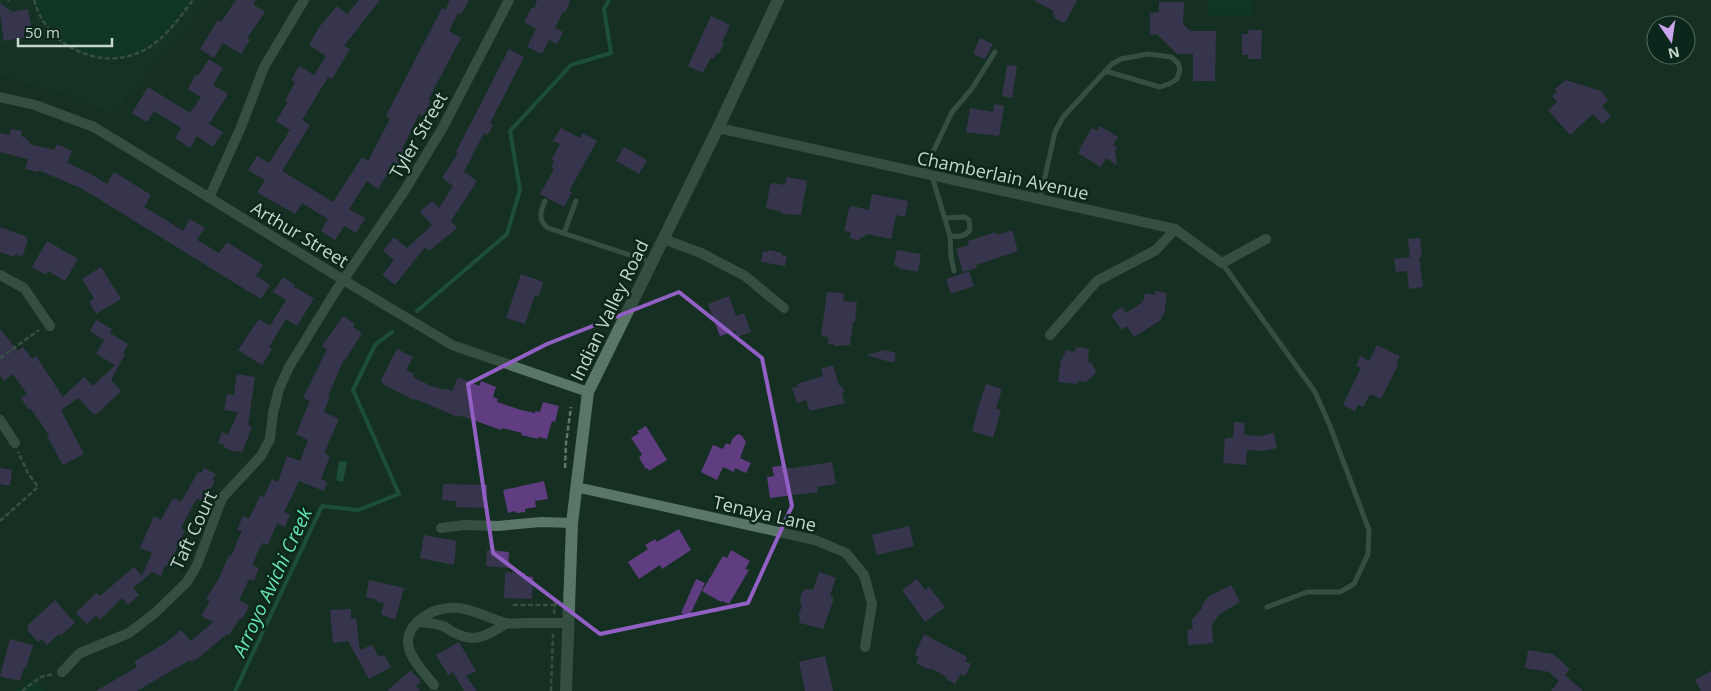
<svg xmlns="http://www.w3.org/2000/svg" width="1711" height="691" font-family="'Open Sans',sans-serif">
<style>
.built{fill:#163929}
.green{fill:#083e29}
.water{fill:#267353}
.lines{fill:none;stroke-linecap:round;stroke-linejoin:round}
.stream{stroke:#267353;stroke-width:4}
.building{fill:#603c80}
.path{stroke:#60766b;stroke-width:2.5;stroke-dasharray:5 2.5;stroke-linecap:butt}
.service{stroke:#597667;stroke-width:5}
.minor{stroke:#597667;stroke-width:10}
.tertiary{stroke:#597667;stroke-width:12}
.marked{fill:none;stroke:#925fc4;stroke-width:4;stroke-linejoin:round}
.labels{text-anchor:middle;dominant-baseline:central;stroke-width:5;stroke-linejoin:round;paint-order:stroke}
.street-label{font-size:18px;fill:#c7d7ce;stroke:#0b261a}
.water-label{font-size:19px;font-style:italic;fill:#63e8ae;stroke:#0b261a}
</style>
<rect width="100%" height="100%" fill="#152f23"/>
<polygon class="built" points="0,0 210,0 112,114 66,94 0,76"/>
<g class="green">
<path d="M36,0h155c-13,17 -25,37 -44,48 -44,23 -99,0 -111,-48z"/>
<rect x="1208" y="0" width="45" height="15"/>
<polygon points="37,676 42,687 46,691 16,691"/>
</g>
<polygon class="water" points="339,461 347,462 343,482 336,480"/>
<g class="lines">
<g class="stream">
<polyline points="417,311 507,234 520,190 510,131 571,65 611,53 604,9 609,0"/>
<polyline points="235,691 322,506 358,510 399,494 353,390 375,345 392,332"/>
</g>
</g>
<g class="building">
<polygon points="236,0 256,0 253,4 265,12 247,38 250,40 241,54 223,43 214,58 200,49 218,20 221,22"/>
<polygon points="359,0 380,0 344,46 350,49 332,79 328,77 302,120 310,125 282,171 333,202 362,157 368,161 390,119 386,116 442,8 445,10 450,0 469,0 461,15 458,13 449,31 461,38 428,100 431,101 423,116 419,114 402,149 408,152 400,167 394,164 378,189 367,181 349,209 365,218 356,233 344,226 335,240 321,231 328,219 302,203 295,214 272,201 257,192 265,180 248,170 257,156 269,163 290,130 276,121 288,102 285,101 295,82 291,80 299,66 314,75 326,56 309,45 320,26 337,6 347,14"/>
<polygon points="537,0 570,0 566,12 563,12 555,28 563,32 557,44 549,40 542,54 527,47 536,29 524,22 532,7 534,9"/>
<polygon points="1033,0 1077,0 1065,23 1054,18 1055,15 1052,14 1054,11"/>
<polygon points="1159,2 1184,2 1183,24 1190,31 1216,31 1215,81 1193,81 1193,54 1177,54 1157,34 1150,35 1150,13 1159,12"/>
<polygon points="0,3 12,12 28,9 33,36 4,41 0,15"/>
<polygon points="711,16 730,25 722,42 724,43 719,54 716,53 714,59 711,57 703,73 688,66"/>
<polygon points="1248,30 1262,30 1261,59 1248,59 1248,55 1242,55 1242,34 1248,34"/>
<polygon points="980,38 993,44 985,59 973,54"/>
<polygon points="509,49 524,57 490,123 493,125 488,135 484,133 464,172 477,181 451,221 457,228 429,251 425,247 395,285 382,275 394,260 383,251 394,237 407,248 432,225 420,212 432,201 439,208 453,186 442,178 458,153 456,152"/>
<polygon points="209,59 223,68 213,85 228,94 209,124 223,132 213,147 197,136 190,148 175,138 181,128 154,111 147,122 132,113 148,87 190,113 201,97 188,89 196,74 198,76"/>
<polygon points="1007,65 1017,66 1012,98 1002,96"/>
<polygon points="1566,80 1601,91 1608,100 1602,106 1611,116 1602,124 1593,114 1570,135 1548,110 1557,102 1552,96 1557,92 1555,89"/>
<polygon points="994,104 1004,106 999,136 966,132 970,108 993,112"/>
<polygon points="1100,126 1118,137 1113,145 1117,147 1115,151 1117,165 1106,158 1101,167 1078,153 1080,151 1079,150 1092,128 1097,131"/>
<polygon points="561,128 580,138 583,133 597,141 569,191 572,192 564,207 540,194 554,169 551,167 554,161 552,159 560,144 553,141"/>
<polygon points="11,129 22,131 21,136 26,138 26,140 30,141 29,144 54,150 57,144 72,151 67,163 91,174 107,184 114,172 151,195 144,207 169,222 183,231 190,219 205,228 197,240 219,253 227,242 263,265 256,276 270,285 261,299 81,188 38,170 38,172 25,169 28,159 0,152 0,133 10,135"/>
<polygon points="624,147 647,160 639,174 616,161"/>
<polygon points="787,177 807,181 801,215 783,214 782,212 766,208 770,185 773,183 785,185"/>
<polygon points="872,194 908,201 905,217 896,215 891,239 868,234 858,240 850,238 851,232 844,231 849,209 852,206 869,210"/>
<polygon points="0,227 27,237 26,239 28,240 22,257 15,254 14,257 0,252"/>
<polygon points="1012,230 1018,251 976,265 977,268 963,272 956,249 969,245 968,241 996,232 997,235"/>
<polygon points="1420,238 1422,257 1419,257 1423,287 1409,289 1407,271 1396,272 1394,259 1410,257 1408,239"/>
<polygon points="47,241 78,259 65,281 48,271 46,275 32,267"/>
<polygon points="769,250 782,253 781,255 787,256 785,266 761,262 763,251 768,252"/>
<polygon points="897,250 921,254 918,272 898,268 898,266 894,265"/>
<polygon points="101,267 121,299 96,314 89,302 94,298 82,279"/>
<polygon points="969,271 974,286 951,294 946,279"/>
<polygon points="521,274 543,282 539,296 535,295 525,324 506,318"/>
<polygon points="283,277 295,285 294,287 314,298 297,326 286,319 269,347 272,349 262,365 238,350 259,319 270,326 286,300 273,292"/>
<polygon points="1155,291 1167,293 1164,315 1162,315 1161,320 1134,337 1127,326 1122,330 1111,315 1122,307 1126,313 1143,302 1145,293 1154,295"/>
<polygon points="827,292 844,293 843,301 857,302 855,322 853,322 850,345 834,346 834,344 828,344 828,337 821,336"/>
<polygon points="729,296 736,316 744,313 751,332 737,337 735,331 720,336 708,304"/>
<polygon points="343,316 355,324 353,327 362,333 345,360 344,359 328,396 330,397 324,412 339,419 324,453 330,456 321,479 327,482 324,491 299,481 284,512 290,515 285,527 277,523 268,545 262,543 252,565 259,568 254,581 249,579 239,600 249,606 242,619 240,618 229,635 227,634 196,660 195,659 192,662 190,660 137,691 96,691 137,667 134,662 168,641 181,630 191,641 213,622 201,616 210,601 206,599 218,580 229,555 231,556 242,531 237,530 243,516 249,519 260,496 264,497 272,479 278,482 287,456 300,461 308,440 296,434 310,401 303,398 327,349 322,346"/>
<polygon points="96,320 112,329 110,333 128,344 123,353 125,354 111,380 121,391 97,414 97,413 94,415 78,398 61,410 84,454 63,465 47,436 49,435 31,409 29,410 21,398 27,394 13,374 4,381 0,375 0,329 18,351 23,347 32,359 36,356 63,397 84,377 93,386 115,365 96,354 104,340 90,331"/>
<polygon points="1377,345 1400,356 1396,364 1398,365 1381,399 1370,394 1363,407 1358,405 1355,411 1343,405 1361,368 1356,366 1360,356 1369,361"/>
<polygon points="1075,347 1089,349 1088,362 1092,363 1092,365 1096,370 1095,374 1086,382 1078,381 1077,384 1058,382 1061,359 1063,359 1063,355 1065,355 1065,350 1075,352"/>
<polygon points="397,349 413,357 406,370 414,374 413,377 433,387 433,386 443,390 444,388 452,391 458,377 479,386 481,381 496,387 493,397 498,399 497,402 521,410 535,413 535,411 540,412 543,402 559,406 555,422 552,421 547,439 538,437 538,439 521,435 522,433 502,428 501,430 459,415 458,417 415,399 414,400 382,384 383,382 381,380"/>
<polygon points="885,350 896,353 894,363 866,355"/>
<polygon points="833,365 839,385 842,387 844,391 842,394 845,403 810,411 806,400 797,403 792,388 798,386 797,384 823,376 821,369"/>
<polygon points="237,374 255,377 248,425 252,427 242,453 236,450 235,452 223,447 224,445 218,443 222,432 228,435 238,412 224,410 227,394 234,395"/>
<polygon points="986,384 1002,389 996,409 1001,410 993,438 972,431 977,414 976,414"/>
<polygon points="1234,422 1245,423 1244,435 1260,436 1274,433 1277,448 1262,451 1247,450 1246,465 1223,463 1225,438 1233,438"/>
<polygon points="646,426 667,460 649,471 648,468 646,469 639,458 642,454 631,438 639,433 637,431"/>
<polygon points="738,434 742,436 746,442 740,458 751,463 746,473 735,468 734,472 723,467 717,480 701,472 713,445 723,449 726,443 730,445 733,438"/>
<polygon points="832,462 836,484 817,487 818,492 770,498 767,477 774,476 772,467 786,465 787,468 794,468"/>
<polygon points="0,468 12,470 10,486 0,484"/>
<polygon points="204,468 216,474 212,480 215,481 203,502 197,498 181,528 185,530 168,567 165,566 161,576 152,572 133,588 139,595 128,605 122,598 100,620 97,616 94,617 87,624 76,613 96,593 100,596 134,567 142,576 152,553 140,548 154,516 161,520 173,498 181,502 198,472 201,473"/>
<polygon points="544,481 548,499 535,501 536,507 525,509 525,512 516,513 515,511 508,513 503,490"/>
<polygon points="443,484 487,485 486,508 456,507 456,501 442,500"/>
<polygon points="909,526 914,546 877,555 872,535"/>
<polygon points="679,529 691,550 662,569 660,565 639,579 628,562 648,549 645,545 655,539 657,542"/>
<polygon points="424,535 456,541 455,549 456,549 454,565 420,558"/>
<polygon points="487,550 509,552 508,568 486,566"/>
<polygon points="731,550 750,561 745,569 749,570 729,604 722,601 721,602 702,591 723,556 727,558"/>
<polygon points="505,572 525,573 524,576 533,577 532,599 504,598"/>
<polygon points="819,572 836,578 830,595 833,597 833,601 823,629 800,623 799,621 800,617 798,616 802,606 800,601 802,591 804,591 805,589 813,590"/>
<polygon points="696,579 705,583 689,617 681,613"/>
<polygon points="917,579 925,590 929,587 945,607 925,622 902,590"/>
<polygon points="369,580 404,588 395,620 381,614 384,603 377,602 377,600 366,597"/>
<polygon points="1231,585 1240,602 1220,614 1212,624 1213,643 1188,645 1187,630 1193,629 1192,620 1202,608 1202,605 1209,596"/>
<polygon points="55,600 75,623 60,636 59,634 47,645 42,639 38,642 27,630 29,628 27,626"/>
<polygon points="351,609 351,619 356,618 360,650 372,645 379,657 384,655 391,667 369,679 348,641 333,643 330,610"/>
<polygon points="924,634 965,656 967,658 965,661 971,664 965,676 961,674 955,684 946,679 947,677 930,668 929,670 916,663 919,658 915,654"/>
<polygon points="10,639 33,645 26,668 24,668 20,681 0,676"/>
<polygon points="459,642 476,671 466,676 477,691 464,691 453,672 448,675 436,655"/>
<polygon points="1528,650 1553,654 1570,669 1565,675 1583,691 1551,691 1559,681 1549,672 1525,668"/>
<polygon points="825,656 833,691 805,691 799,662"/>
<polygon points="411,670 421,682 416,686 420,691 387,691"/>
<polygon points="1711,671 1711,691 1701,691 1695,680"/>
</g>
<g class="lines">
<g class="path">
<polyline points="8,0 9,1"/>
<path d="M34,0c13,48 70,74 114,48 19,-12 32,-31 45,-48"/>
<polyline points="0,358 39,330"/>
<polyline points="565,468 566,443 571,407"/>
<polyline points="0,521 38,487 28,473 18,452"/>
<polyline points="513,605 555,605"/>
<polyline points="554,614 555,605 556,602"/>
<polyline points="22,691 41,677 53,674"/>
<polyline points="551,691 553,634"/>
</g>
<g class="service">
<polyline points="923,173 952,112 971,90 995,52"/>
<polyline points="932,176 950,236 951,257 954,271"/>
<polyline points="1040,199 1055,132 1063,117 1112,64 1121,59 1148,54 1171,57 1178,63 1180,69 1177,79 1169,84 1160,87 1105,71"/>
<path d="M545,201c-5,11 -7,19 3,27l103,34"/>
<path d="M945,218l20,-1 4,3 1,10c-6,7 -11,7 -20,6"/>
<polyline points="564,233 576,201"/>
<polyline points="1222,263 1315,392 1330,426 1369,530 1368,554 1354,584 1340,592 1307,592 1267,607"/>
</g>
<g class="minor">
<polyline points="0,97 35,105 94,127 355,287 452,345 588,392"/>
<polyline points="718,128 1175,229 1222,263 1266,239"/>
<polyline points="209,198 241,127 264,67 304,0"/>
<polyline points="663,239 701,253 745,276 784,308"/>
<polyline points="0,275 24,288 50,326"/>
<polyline points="1050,335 1097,281 1156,250 1175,229"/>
<polyline points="0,420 15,443"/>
<polyline points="576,487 815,540 846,553 864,575 872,604 865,647"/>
<polyline points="441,528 464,525 498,526 541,522 572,523"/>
<path d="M417,622c9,1 20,1 28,5 4,2 6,5 10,6 22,11 34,1 52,-10"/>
<polyline points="62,672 80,653 129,633 156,612 187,582 197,565 222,498 261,456 270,439 273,413 279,389 289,367 335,292 403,193 442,129 509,0"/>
<path d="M434,685c-17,-21 -42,-44 -12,-67 11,-8 23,-11 37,-10 17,2 31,11 47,15 6,1 14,0 20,0 14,0 28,0 42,0"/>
</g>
<polyline class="tertiary" points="566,691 572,523 588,392 718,128 778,0"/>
</g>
<path d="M0 0H1711V691H0ZM679,292l83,66 30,148 -44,97 -148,31 -107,-81 -25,-169 79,-40z" fill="#152f23" fill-opacity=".55" fill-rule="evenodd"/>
<path class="marked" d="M679,292l83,66 30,148 -44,97 -148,31 -107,-81 -25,-169 79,-40z"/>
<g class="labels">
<g class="street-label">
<text transform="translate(418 135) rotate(-60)">Tyler Street</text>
<text transform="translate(1003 175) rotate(12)">Chamberlain Avenue</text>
<text transform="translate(300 234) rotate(31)">Arthur Street</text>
<text transform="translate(609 310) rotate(-64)">Indian Valley Road</text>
<text transform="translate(765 513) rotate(13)">Tenaya Lane</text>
<text transform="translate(193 530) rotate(-65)">Taft Court</text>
</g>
<g class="water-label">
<text transform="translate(272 582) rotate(-65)">Arroyo Avichi Creek</text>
</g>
</g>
<g transform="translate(1671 40) rotate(167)"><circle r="24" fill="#0b261a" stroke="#566d62"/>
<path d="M0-4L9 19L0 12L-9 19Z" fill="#c9a5ee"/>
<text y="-8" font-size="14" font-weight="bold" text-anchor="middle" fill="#c7d7ce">N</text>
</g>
<path d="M18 38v8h94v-8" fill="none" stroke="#c7d7ce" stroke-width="2.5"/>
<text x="25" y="38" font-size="15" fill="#c7d7ce" stroke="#0b261a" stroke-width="4" paint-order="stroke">50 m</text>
</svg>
